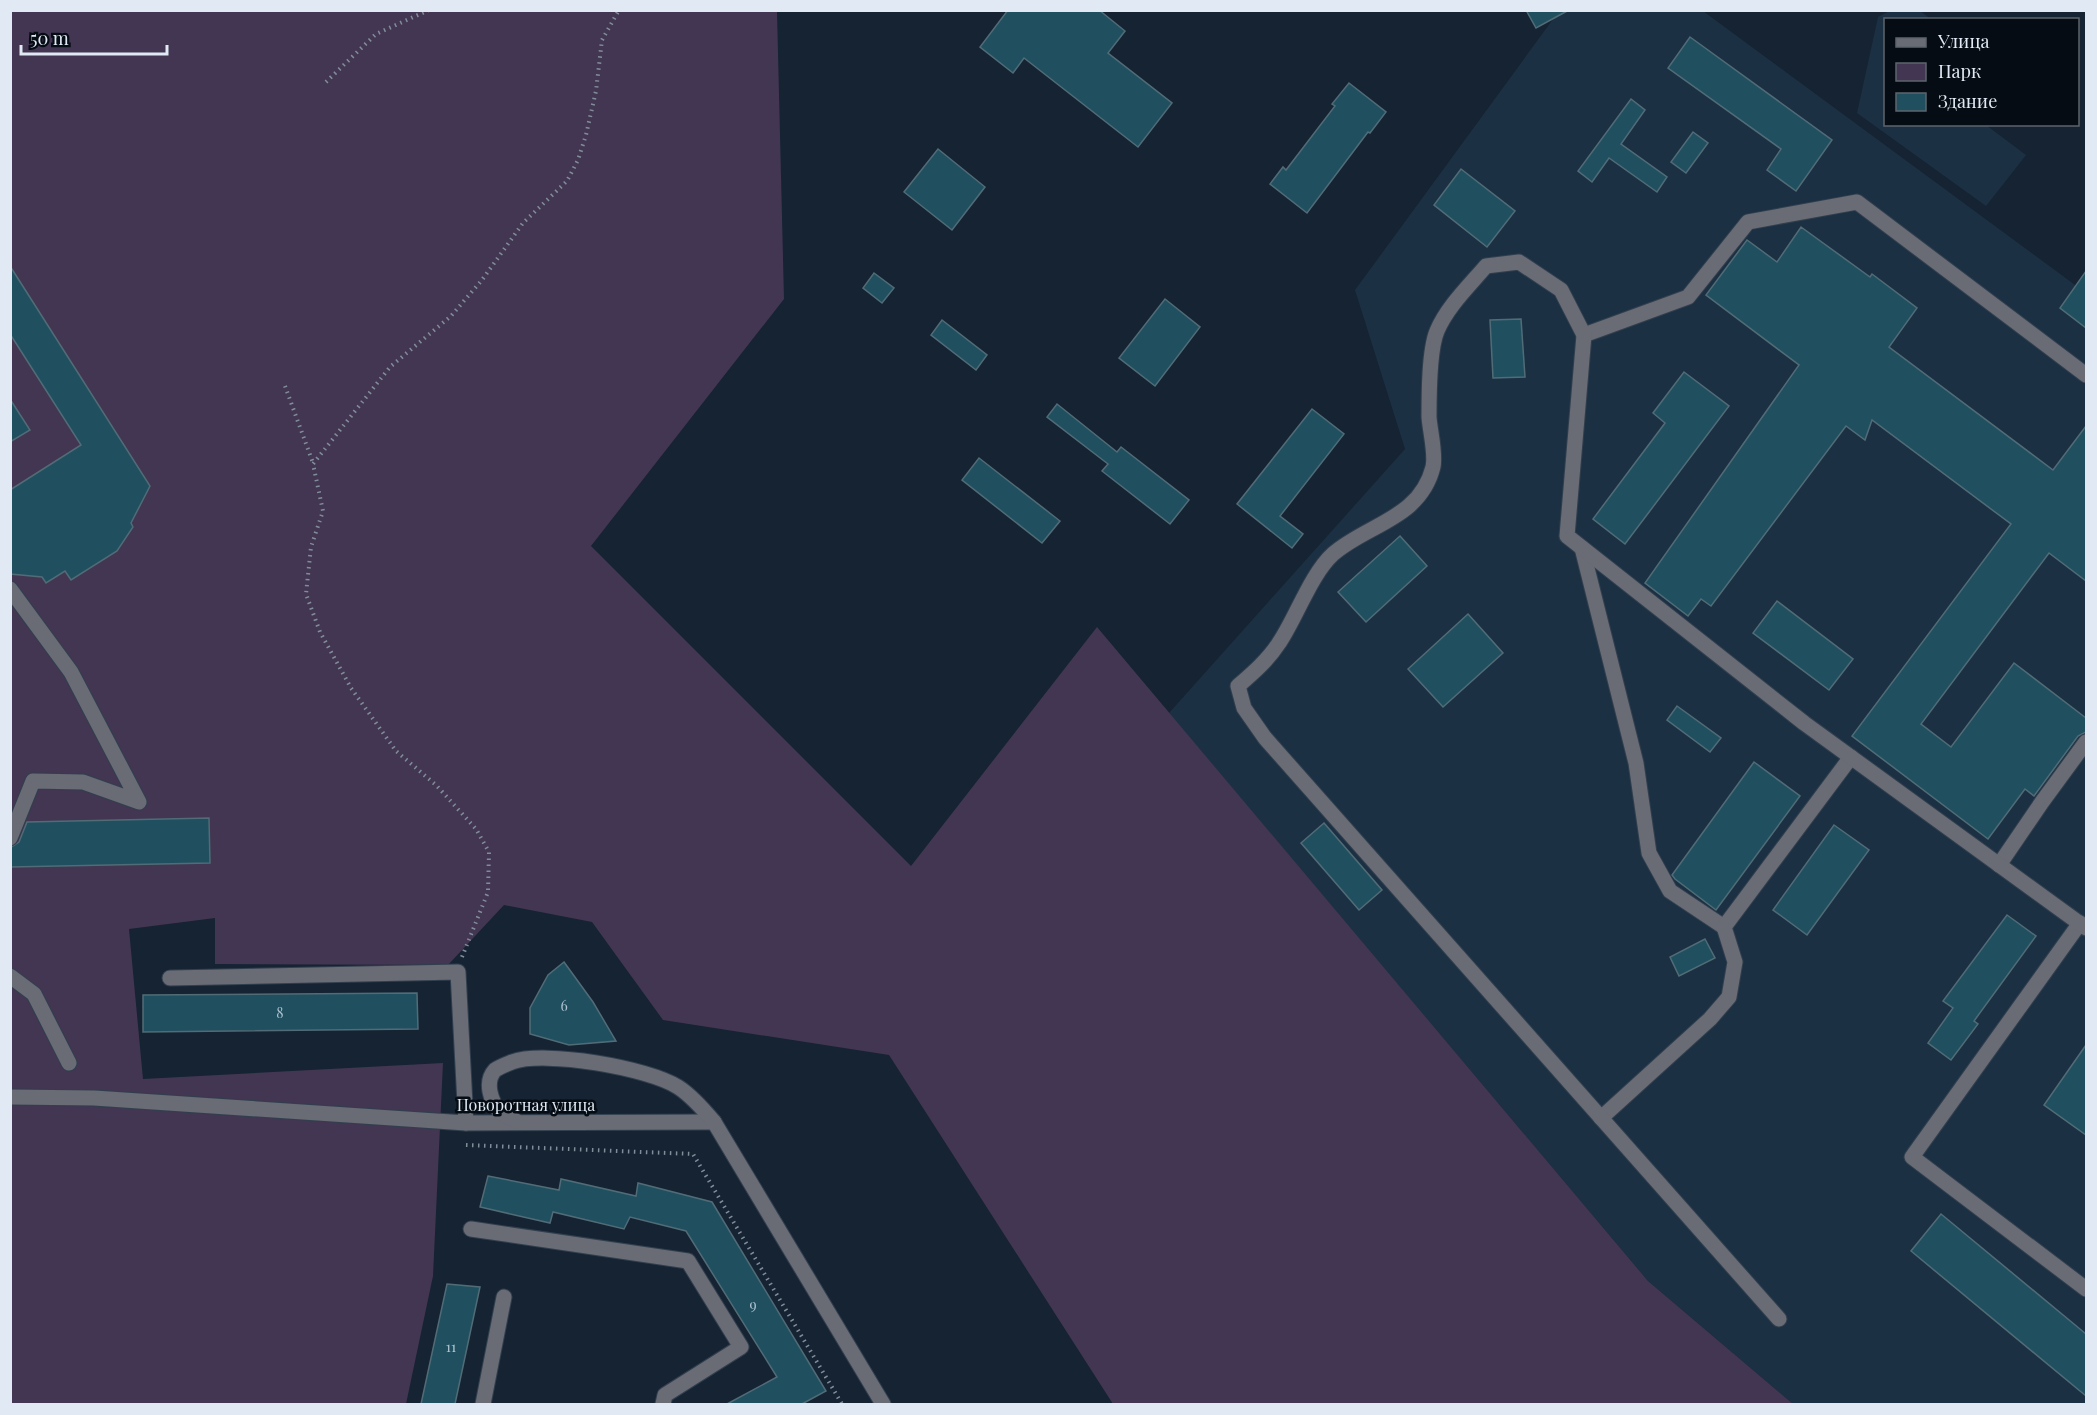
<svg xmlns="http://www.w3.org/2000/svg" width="2097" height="1415" font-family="'Playfair Display',serif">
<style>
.built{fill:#1c3044}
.green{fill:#423652}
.building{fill:#205060;stroke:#516c76;stroke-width:1.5}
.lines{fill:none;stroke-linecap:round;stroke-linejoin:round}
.minor-casing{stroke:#313f4e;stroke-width:17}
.path{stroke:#828d9a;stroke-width:4;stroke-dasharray:1.5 4.5;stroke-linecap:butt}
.minor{stroke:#696b75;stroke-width:15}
.labels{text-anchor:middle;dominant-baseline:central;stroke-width:5;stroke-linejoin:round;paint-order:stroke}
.number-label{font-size:14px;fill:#b0c3cf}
.street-label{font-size:16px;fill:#e0e9f4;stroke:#060c13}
</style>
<rect width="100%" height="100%" fill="#152333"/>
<g class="built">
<polygon points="1891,10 1920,11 1931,19 1886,20 1886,124 1986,125 2026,155 1986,206 1857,113 1878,17"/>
<polygon points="1559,11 1703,11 2086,293 2086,1404 1793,1404 1648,1281 1169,713 1405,449 1355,290"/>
</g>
<polygon class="green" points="10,11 777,11 784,299 591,546 911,866 1097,627 1648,1281 1793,1404 1113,1404 889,1055 663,1020 592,922 504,905 448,965 215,964 215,918 129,929 143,1079 443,1063 433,1276 406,1404 11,1404"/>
<g class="building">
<polygon points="1008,10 1099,10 1125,31 1108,53 1172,103 1138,147 1024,58 1013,73 980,47"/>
<polygon points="1526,10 1569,10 1536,28"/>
<polygon points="1690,37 1832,140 1796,191 1767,170 1781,149 1668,68"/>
<polygon points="1349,83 1386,112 1370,133 1368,132 1307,213 1270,184 1283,167 1286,170 1335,106 1332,104"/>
<polygon points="1631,99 1645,110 1621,144 1667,177 1657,192 1609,158 1592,182 1578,171"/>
<polygon points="1693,132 1708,143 1686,173 1671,162"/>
<polygon points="938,149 985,187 952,230 904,192"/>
<polygon points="1461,169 1515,211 1487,247 1434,205"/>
<polygon points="1801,227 1870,277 1872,274 1917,308 1889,347 2053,470 2086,426 2086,581 2049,553 1921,724 1951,747 2014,663 2086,718 2086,732 2078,736 2034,796 2025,789 1988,839 1852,736 2011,524 1872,420 1865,440 1846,426 1711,606 1701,599 1688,616 1645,583 1799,365 1706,295 1747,240 1777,262"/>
<polygon points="10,266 150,486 131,523 133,527 117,551 71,580 65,571 46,583 42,577 10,574 10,490 81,445 10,334"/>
<polygon points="2086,271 2086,328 2060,308"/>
<polygon points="874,273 894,288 882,303 863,288"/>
<polygon points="1165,299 1200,327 1155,386 1119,358"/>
<polygon points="1521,319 1525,377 1493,378 1490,320"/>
<polygon points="942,320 987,355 976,370 931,335"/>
<polygon points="1684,372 1729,406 1625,544 1593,519 1665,423 1653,413"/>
<polygon points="10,399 30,430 10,442"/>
<polygon points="1057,404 1117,452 1121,447 1189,500 1170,524 1102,471 1108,464 1047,417"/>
<polygon points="1312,409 1344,434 1280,516 1303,534 1292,548 1237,504"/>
<polygon points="979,458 1060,521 1042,543 962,480"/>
<polygon points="1400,536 1427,566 1366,622 1338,592"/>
<polygon points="1777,601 1853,659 1829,690 1753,633"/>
<polygon points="1468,614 1503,653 1443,707 1408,669"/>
<polygon points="1677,706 1721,738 1710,752 1667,720"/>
<polygon points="1754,762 1800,796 1716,910 1675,879 1672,875"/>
<polygon points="209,818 210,863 10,867 10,848 19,842 27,822"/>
<polygon points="1324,823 1382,890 1359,910 1301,843"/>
<polygon points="1834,825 1869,850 1807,935 1773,910"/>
<polygon points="2007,915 2036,936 1974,1021 1978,1024 1951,1060 1928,1043 1953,1008 1943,1001"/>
<polygon points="1705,939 1715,958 1679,976 1670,957"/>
<polygon points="564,962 593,1002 616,1041 569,1045 530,1034 530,1008 548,975"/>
<polygon points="417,993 418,1029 143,1032 143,995"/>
<polygon points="2086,1045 2086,1135 2044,1105"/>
<polygon points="488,1176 559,1190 561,1179 636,1196 638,1183 712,1202 826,1391 802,1404 727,1404 777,1377 686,1231 630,1217 624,1229 553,1212 550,1223 480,1207"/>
<polygon points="1941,1214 2086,1334 2086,1396 1911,1251"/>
<polygon points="447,1284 480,1287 455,1404 421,1404"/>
</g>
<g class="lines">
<g class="minor-casing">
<g id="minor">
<polyline points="1584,335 1688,297 1748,222 1857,202 2086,375"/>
<polyline points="1582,548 1636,763 1649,853 1670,891 1724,927"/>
<polyline points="10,589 71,672 139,802 83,782 33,781 10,838"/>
<polyline points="1999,865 2042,802 2086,742"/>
<polyline points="2080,923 1912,1157 2086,1289"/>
<polyline points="10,976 34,994 69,1063"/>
<polyline points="170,978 458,972 466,1123"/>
<polyline points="10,1097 94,1098 466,1123 714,1122"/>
<polyline points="1601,1118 1710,1019 1729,997 1735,962 1724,927 1851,757"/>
<path d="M516,1121c-5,-2 -12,-5 -16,-9 -9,-10 -16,-30 -5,-42 4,-3 12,-6 17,-8 33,-12 136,6 166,25 14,9 26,23 36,35l169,282"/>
<polyline points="471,1229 688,1261 741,1347 665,1395 663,1404"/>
<path d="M1779,1319l-514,-581 -21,-30 -6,-22c15,-13 30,-26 41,-43 17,-25 32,-69 54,-89 34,-30 87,-35 100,-87 3,-13 -3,-36 -4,-50 0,-22 0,-67 8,-86 10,-24 32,-45 49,-65l33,-4 42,28 23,45 -17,201 237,187 282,205"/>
<polyline points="483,1404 504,1297"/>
</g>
</g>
<g class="path">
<polyline points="326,82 376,34 429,10"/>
<polyline points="285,386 313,463"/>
<polyline points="462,957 488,892 489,852 476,829 436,785 396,751 351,688 320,632 306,594 311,547 323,511 313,464 390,367 451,316 482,280 523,223 567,181 578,160 586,135 596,91 602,40 619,10"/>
<polyline points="466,1145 693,1154 842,1404"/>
</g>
<use href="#minor" class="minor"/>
</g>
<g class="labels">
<g class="number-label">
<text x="564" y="1005">6</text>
<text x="280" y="1012">8</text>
<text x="753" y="1304">9</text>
<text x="451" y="1346">11</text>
</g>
<g class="street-label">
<text x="526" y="1104">Поворотная улица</text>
</g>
</g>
<rect width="2097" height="1415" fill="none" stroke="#e0e9f4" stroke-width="24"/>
<rect x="1884" y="18" width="195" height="108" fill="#060c13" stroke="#5d646d" stroke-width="1.5"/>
<rect x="1896" y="38" width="30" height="9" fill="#696b75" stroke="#5d646d" stroke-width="1.5"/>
<text x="1938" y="48" font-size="18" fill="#e0e9f4">Улица</text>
<rect x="1896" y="63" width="30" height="18" fill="#423652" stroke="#5d646d" stroke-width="1.5"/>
<text x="1938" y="78" font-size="18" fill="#e0e9f4">Парк</text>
<rect x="1896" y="93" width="30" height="18" fill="#205060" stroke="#5d646d" stroke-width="1.5"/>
<text x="1938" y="108" font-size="18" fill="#e0e9f4">Здание</text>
<path d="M21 45v9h146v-9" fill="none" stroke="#e0e9f4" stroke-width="3"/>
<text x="30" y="45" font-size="18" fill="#e0e9f4" stroke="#060c13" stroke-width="4.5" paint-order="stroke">50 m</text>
</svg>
